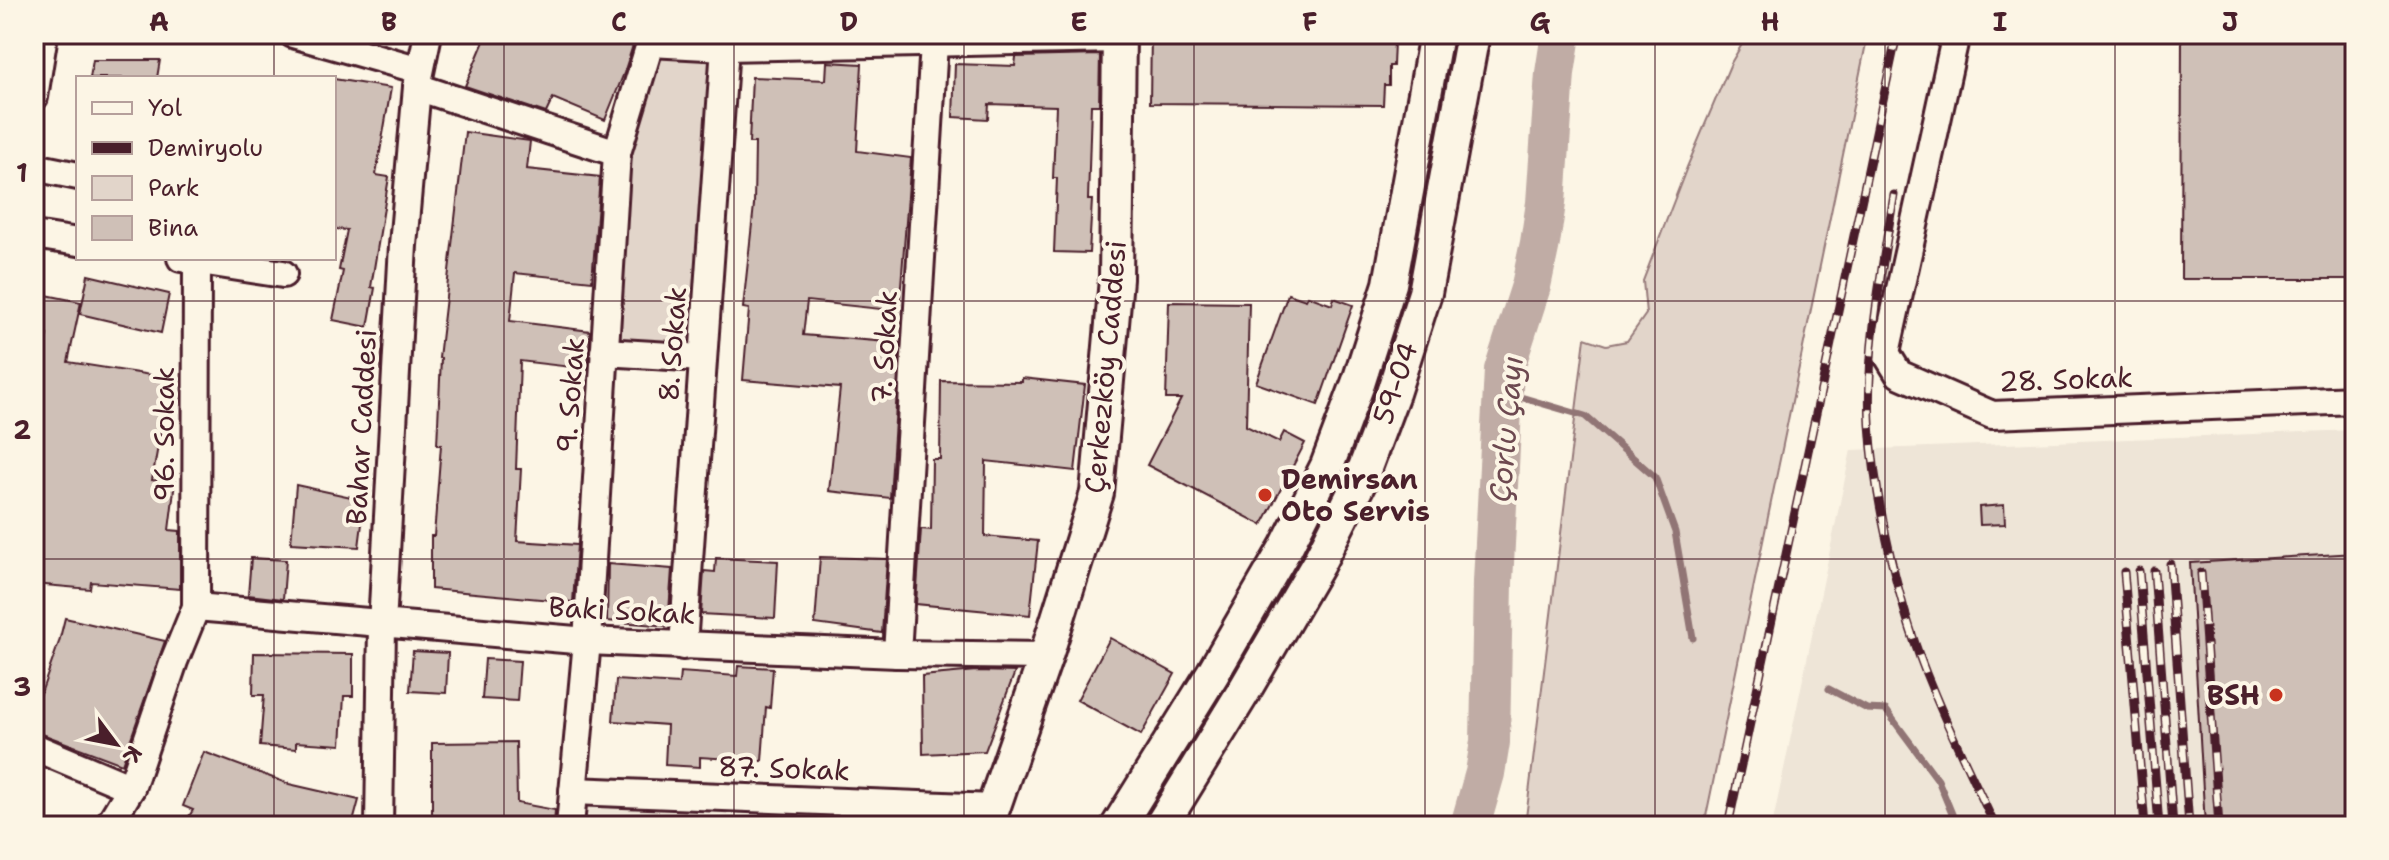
<svg xmlns="http://www.w3.org/2000/svg" width="2389" height="860" font-family="'Shantell Sans',sans-serif">
<style>
.built{fill:#eee5d7}
.green{fill:#e2d5ca;stroke:#967a7a;stroke-width:2}
.lines{fill:none;stroke-linecap:round;stroke-linejoin:round}
.stream{stroke:#917474;stroke-width:7}
.river{stroke:#c0aca5;stroke-width:40}
.building{fill:#cfc0b7;stroke:#4a1f2b;stroke-width:2}
.minor-casing{stroke:#4a1f2b;stroke-width:32}
.major-casing{stroke:#4a1f2b;stroke-width:38}
.minor{stroke:#fcf5e5;stroke-width:26}
.major{stroke:#fcf5e5;stroke-width:32}
.rail-casing{stroke:#4a1f2b;stroke-width:9}
.rail{stroke:#fcf5e5;stroke-width:6;stroke-dasharray:18;stroke-linecap:butt}
.grid{fill:none;stroke:#4a1f2b;stroke-width:2;stroke-opacity:0.55}
.poi-dot{fill:#c8321e;stroke:#fcf5e5;stroke-width:3}
.labels{text-anchor:middle;dominant-baseline:central;stroke-width:8;stroke-linejoin:round;paint-order:stroke}
.street-label{font-size:28px;fill:#4a1f2b;stroke:#fcf5e5}
.poi-label{font-size:28px;font-weight:bold;fill:#4a1f2b;stroke:#fcf5e5;text-anchor:start}
.water-label{font-size:30px;font-style:italic;fill:#6d4950;stroke:#fcf5e5}
.neatline{fill:none;stroke:#4a1f2b;stroke-width:3}
.grid-label{font-size:26px;text-anchor:middle;font-weight:bold;fill:#4a1f2b}
</style>
<rect width="100%" height="100%" fill="#fcf5e5"/>
<filter id="ink" filterUnits="userSpaceOnUse"><feTurbulence type="fractalNoise" baseFrequency=".0125" numOctaves="2"/><feDisplacementMap in="SourceGraphic" scale="16" xChannelSelector="R" yChannelSelector="G"/><feConvolveMatrix kernelMatrix="1 2 1 2 8 2 1 2 1" color-interpolation-filters="sRGB"/></filter>
<g filter="url(#ink)">
<g class="built">
<polygon points="2355,430 2355,826 1772,826 1851,450"/>
<polygon points="572,805 833,822 832,826 570,826"/>
</g>
<g class="green">
<polygon points="1748,34 1868,34 1704,826 1525,826 1585,338 1606,345 1627,341 1646,314 1643,281 1687,167 1731,63"/>
<polygon points="654,48 720,52 699,353 613,347 623,152"/>
<polygon points="961,818 959,826 832,826 833,822"/>
</g>
<g class="lines">
<g class="stream">
<polyline points="1503,392 1585,416 1655,477 1675,532 1693,638"/>
<polyline points="1829,689 1867,709 1886,710 1938,780 1957,826"/>
</g>
<polyline class="river" points="1470,826 1485,773 1490,742 1493,582 1504,370 1531,286 1540,243 1546,203 1555,73 1561,34"/>
</g>
<g class="building">
<polygon points="487,34 615,34 634,42 624,73 605,120 553,98 546,113 465,86"/>
<polygon points="1151,34 1394,41 1393,66 1389,66 1389,85 1384,85 1383,105 1150,103"/>
<polygon points="2182,34 2355,34 2355,279 2181,279"/>
<polygon points="1100,55 1099,105 1091,105 1088,200 1092,200 1089,253 1054,252 1057,178 1053,178 1056,106 989,104 988,119 953,117 955,64 1015,66 1016,57"/>
<polygon points="93,60 160,60 157,78 90,78"/>
<polygon points="827,62 862,64 857,151 911,158 899,311 807,301 803,335 900,343 890,498 829,491 840,388 743,380 749,309 743,308 754,205 755,143 749,143 752,77 826,80"/>
<polygon points="334,79 391,88 376,175 389,177 371,287 375,288 368,327 333,320 343,271 339,270 347,230 334,229"/>
<polygon points="465,132 530,141 527,169 600,177 592,281 515,273 510,321 590,331 588,369 520,361 516,469 521,469 517,541 577,545 573,602 431,589 431,536 434,536 441,445 437,445 441,358 439,358"/>
<polygon points="88,275 169,294 161,333 80,314"/>
<polygon points="1288,294 1306,300 1308,296 1332,305 1334,298 1353,305 1318,405 1256,383"/>
<polygon points="46,295 81,302 68,362 170,378 152,480 175,482 169,530 180,531 180,589 91,582 90,589 34,584 34,413 47,335 38,334"/>
<polygon points="1169,302 1249,303 1246,426 1279,442 1284,432 1305,443 1262,525 1147,465 1181,399 1166,399"/>
<polygon points="1022,378 1085,385 1075,471 986,461 985,536 1038,541 1030,615 916,604 921,529 931,530 932,459 940,459 941,381 1022,382"/>
<polygon points="296,485 365,500 359,547 291,543"/>
<polygon points="2004,505 2005,524 1980,525 1979,507"/>
<polygon points="2355,553 2355,826 2205,826 2190,563"/>
<polygon points="820,557 887,559 882,633 815,624"/>
<polygon points="251,558 286,560 283,599 248,595"/>
<polygon points="716,558 778,561 775,618 701,614 704,571 715,572"/>
<polygon points="608,564 672,569 668,626 607,621"/>
<polygon points="65,618 165,641 122,764 34,731 34,713 59,642"/>
<polygon points="1110,638 1175,674 1141,735 1077,700"/>
<polygon points="413,651 448,653 446,693 410,691"/>
<polygon points="254,653 353,654 353,696 344,696 341,745 296,742 296,749 260,746 264,695 253,695"/>
<polygon points="485,659 520,661 517,701 482,699"/>
<polygon points="738,666 773,668 770,708 766,707 762,761 700,757 700,767 665,765 667,725 613,721 616,680 679,684 680,672 737,676"/>
<polygon points="976,671 1015,672 985,751 923,754 922,676"/>
<polygon points="516,742 517,803 555,810 554,826 432,826 432,743"/>
<polygon points="204,752 289,784 359,800 352,826 183,826 193,810 183,806"/>
</g>
<g class="lines">
<g class="minor-casing">
<g id="minor">
<polyline points="293,34 420,70"/>
<polyline points="1956,34 1886,353 1899,374 1992,415 2355,400"/>
<polyline points="650,43 725,47 1119,39"/>
<polyline points="417,87 617,153"/>
<polyline points="34,97 44,34"/>
<polyline points="34,167 78,176"/>
<polyline points="34,235 78,242"/>
<polyline points="181,258 283,274"/>
<polyline points="604,352 703,358"/>
<polyline points="196,607 587,641 897,654 1046,656"/>
<polyline points="683,646 725,47"/>
<polyline points="897,654 934,43"/>
<polyline points="34,747 131,788"/>
<polyline points="573,791 993,808"/>
<polyline points="108,826 131,788 174,661 196,607 197,260"/>
<polyline points="379,826 382,625 403,245 417,87 428,34"/>
<polyline points="570,826 587,641 617,153 653,34"/>
</g>
</g>
<g class="major-casing">
<g id="major">
<polyline points="987,826 1046,656 1097,493 1116,279 1119,34"/>
<polyline points="1118,826 1213,673 1286,547 1327,466 1359,381 1390,284 1436,34"/>
<polyline points="1161,826 1244,691 1318,564 1360,481 1393,393 1425,293 1473,34"/>
</g>
</g>
<use href="#minor" class="minor"/>
<use href="#major" class="major"/>
<g class="rail-casing">
<g id="rail">
<path d="M1894,195c-12,75 -28,152 -24,229 5,81 30,189 62,264 19,47 42,92 63,138"/>
<polyline points="2170,564 2189,826"/>
<polyline points="2139,571 2159,826"/>
<polyline points="2154,571 2173,826"/>
<polyline points="2124,572 2145,826"/>
<polyline points="2201,573 2219,826"/>
<polyline points="1728,826 1897,34"/>
</g>
</g>
<use href="#rail" class="rail"/>
</g>
</g>
<path class="grid" d="M274,34v44M504,34v792M734,34v792M964,34v792M1194,34v792M1425,34v792M1655,34v792M1885,34v792M2115,34v792M274,258v568M34,301h2321M34,559h2321"/>
<g class="poi-dot">
<circle cx="1265" cy="495" r="8"/>
<circle cx="2276" cy="695" r="8"/>
</g>
<g class="labels">
<g class="street-label">
<text transform="translate(672 344) rotate(-86)">8. Sokak</text>
<text transform="translate(884 347) rotate(-87)">7. Sokak</text>
<text transform="translate(1105 367) rotate(-85)">Çerkezköy Caddesi</text>
<text transform="translate(2066 379) rotate(-2)">28. Sokak</text>
<text transform="translate(1395 383) rotate(-71)">59-04</text>
<text transform="translate(570 395) rotate(-86)">9. Sokak</text>
<text transform="translate(361 427) rotate(-87)">Bahar Caddesi</text>
<text transform="translate(164 434) rotate(-90)">96. Sokak</text>
<text transform="translate(622 610) rotate(3)">Baki Sokak</text>
<text transform="translate(784 768) rotate(2)">87. Sokak</text>
</g>
<g class="poi-label">
<text x="1281" y="479">Demirsan<tspan x="1281" dy="32">Oto Servis</tspan></text>
<text x="2260" y="695" text-anchor="end">BSH</text>
</g>
<g class="water-label">
<text transform="translate(1506 429) rotate(-85)">Çorlu Çayı</text>
</g>
</g>
<rect width="2389" height="860" fill="none" stroke="#fcf5e5" stroke-width="88"/>
<rect x="76" y="76" width="260" height="184" fill="#fcf5e5" stroke="#b59f9b" stroke-width="2"/>
<rect x="92" y="102" width="40" height="12" fill="#fcf5e5" stroke="#b59f9b" stroke-width="2"/>
<text x="148" y="116" font-size="24" fill="#4a1f2b">Yol</text>
<rect x="92" y="142" width="40" height="12" fill="#4a1f2b" stroke="#b59f9b" stroke-width="2"/>
<text x="148" y="156" font-size="24" fill="#4a1f2b">Demiryolu</text>
<rect x="92" y="176" width="40" height="24" fill="#e2d5ca" stroke="#b59f9b" stroke-width="2"/>
<text x="148" y="196" font-size="24" fill="#4a1f2b">Park</text>
<rect x="92" y="216" width="40" height="24" fill="#cfc0b7" stroke="#b59f9b" stroke-width="2"/>
<text x="148" y="236" font-size="24" fill="#4a1f2b">Bina</text>
<g transform="translate(116 744) rotate(122)" stroke="#fcf5e5" stroke-width="6" paint-order="stroke">
<path d="M0-6L14 30L0 20L-14 30Z" fill="#4a1f2b"/>
<text y="-12" font-size="22" font-weight="bold" text-anchor="middle" fill="#4a1f2b">K</text>
</g>
<rect x="44" y="44" width="2301" height="772" class="neatline"/>
<g class="grid-label">
<text x="159" y="31">A</text>
<text x="389" y="31">B</text>
<text x="619" y="31">C</text>
<text x="849" y="31">D</text>
<text x="1079" y="31">E</text>
<text x="1310" y="31">F</text>
<text x="1540" y="31">G</text>
<text x="1770" y="31">H</text>
<text x="2000" y="31">I</text>
<text x="2230" y="31">J</text>
<text x="22" y="182">1</text>
<text x="22" y="439">2</text>
<text x="22" y="696">3</text>
</g>
</svg>
